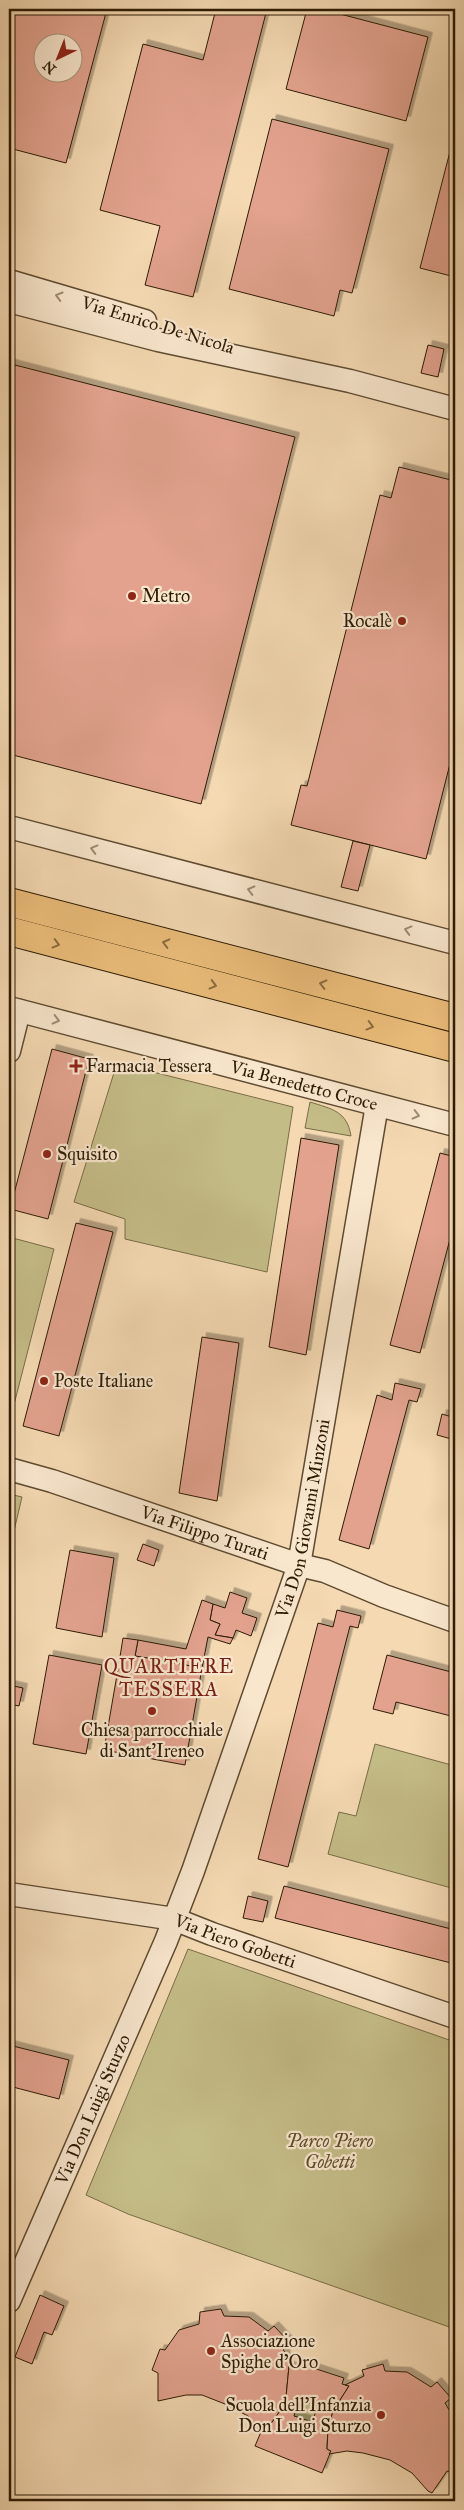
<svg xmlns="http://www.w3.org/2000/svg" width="464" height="2510" font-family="'IM FELL Great Primer',serif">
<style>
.green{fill:#c4bc87;stroke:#786c46}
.building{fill:#e2a28e;stroke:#2c1b04;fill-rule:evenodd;filter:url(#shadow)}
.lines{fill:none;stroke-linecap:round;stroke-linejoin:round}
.minor-casing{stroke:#5e4a30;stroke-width:25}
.major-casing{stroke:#2c1b04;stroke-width:30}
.minor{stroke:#f8e6cd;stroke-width:22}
.major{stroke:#eabc79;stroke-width:28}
.oneway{stroke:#9c8b73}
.oneway2{stroke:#8b6c3e}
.poi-dot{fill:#8f2418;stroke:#f8e6cd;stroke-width:2}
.labels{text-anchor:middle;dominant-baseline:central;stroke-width:4.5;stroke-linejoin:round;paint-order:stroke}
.street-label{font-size:18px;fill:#2c1b04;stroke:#f8e6cd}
.poi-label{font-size:18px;fill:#2c1b04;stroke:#f8e6cd;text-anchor:start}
.park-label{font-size:18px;font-style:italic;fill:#5a4b2b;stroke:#f8e6cd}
.quarter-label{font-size:20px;letter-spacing:1px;fill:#7a1f14;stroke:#f8e6cd}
</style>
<defs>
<filter id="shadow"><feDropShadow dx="4.5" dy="-4.5" stdDeviation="0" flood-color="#0004"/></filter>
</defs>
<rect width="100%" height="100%" fill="#f4d9b2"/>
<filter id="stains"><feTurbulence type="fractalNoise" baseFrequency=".004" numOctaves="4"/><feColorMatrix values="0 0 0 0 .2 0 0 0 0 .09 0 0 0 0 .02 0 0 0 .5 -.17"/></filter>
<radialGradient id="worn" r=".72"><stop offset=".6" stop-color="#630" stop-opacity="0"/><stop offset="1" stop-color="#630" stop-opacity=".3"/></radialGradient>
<g class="green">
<polygon points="117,1063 293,1107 267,1272 125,1239 125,1219 74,1202"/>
<path d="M310,1102c22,7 37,9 41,34l-46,-8z"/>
<polygon points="9,1237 54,1249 9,1424"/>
<polygon points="9,1494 22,1497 9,1552"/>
<polygon points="375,1744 455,1766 455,1889 328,1854 339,1812 356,1816"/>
<polygon points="188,1949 455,2042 455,2329 128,2214 86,2195"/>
<polygon points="299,2399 318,2406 312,2422 294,2416"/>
</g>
<g class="building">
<path d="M9,9h98l-41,154 -57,-15zM42,42h30v30h-30z"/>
<polygon points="216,9 267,9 193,297 145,285 160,226 100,210 143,44 203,60"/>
<polygon points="307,9 321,9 428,37 406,121 286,89"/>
<polygon points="272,119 389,149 352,293 340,290 334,316 229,289"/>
<polygon points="455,132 455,277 420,268"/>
<polygon points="428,345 444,349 438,377 421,373"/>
<polygon points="9,363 15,365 9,391"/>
<polygon points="15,365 295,437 201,804 9,754 9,391"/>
<polygon points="399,467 455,481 455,744 426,859 291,825 301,785 307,786 380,495 391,498"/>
<polygon points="353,841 370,845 358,891 341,887"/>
<polygon points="52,1049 89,1059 48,1219 10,1209"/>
<polygon points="301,1138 339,1145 306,1355 269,1347"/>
<polygon points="440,1153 455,1157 455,1220 420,1353 390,1345"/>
<polygon points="76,1223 113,1232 59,1436 23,1426"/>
<polygon points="202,1337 239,1343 217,1501 179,1493"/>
<polygon points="395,1383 421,1389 417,1402 409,1400 369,1549 339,1540 377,1395 392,1400"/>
<polygon points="442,1414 455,1418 455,1440 437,1435"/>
<polygon points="143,1544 159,1550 154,1566 137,1560"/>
<polygon points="70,1550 114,1558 102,1637 56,1628"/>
<polygon points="230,1592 247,1598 242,1613 257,1618 251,1636 236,1630 233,1638 215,1635 220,1624 210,1620 213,1604 225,1608"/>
<polygon points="202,1600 213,1604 210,1620 220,1624 215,1635 233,1638 230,1644 208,1637 202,1668 135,1656 138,1640 186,1649"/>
<polygon points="337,1610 361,1616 358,1628 350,1626 288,1867 258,1859 318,1623 333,1627"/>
<polygon points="123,1638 138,1640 135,1656 142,1657 140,1673 118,1669"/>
<polygon points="49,1655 102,1665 86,1754 33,1744"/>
<polygon points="387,1655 455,1673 455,1717 396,1702 393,1714 373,1709"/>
<polygon points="142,1657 202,1668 185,1765 104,1750 118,1669 140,1673"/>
<polygon points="9,1685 23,1688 19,1706 9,1704"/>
<polygon points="284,1886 455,1930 455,1964 275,1918"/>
<polygon points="248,1896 268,1901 263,1922 243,1918"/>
<polygon points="9,2045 69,2060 59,2099 9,2086"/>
<polygon points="40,2295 64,2306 52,2335 44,2332 32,2364 15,2357"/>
<polygon points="221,2309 224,2316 249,2317 268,2331 274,2326 289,2342 283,2348 289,2366 286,2397 280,2411 267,2429 263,2427 261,2431 248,2416 225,2404 202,2395 186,2395 158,2401 158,2373 152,2370 160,2349 165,2350 179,2330 199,2324 200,2312"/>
<path d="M298,2363l46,15 -2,6 7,2 -16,25 -5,18 -1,20 4,2 -9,22 -67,-27 8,-19 4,2 13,-18 6,-14 3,-31 7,2zM299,2399l19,7 -6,16 -18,-6z"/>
<polygon points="383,2364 385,2371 407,2372 431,2387 437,2382 451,2398 445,2403 455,2420 455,2473 447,2471 432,2493 428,2491 412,2473 390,2460 363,2453 347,2451 329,2454 331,2451 327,2449 328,2429 333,2411 349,2386 345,2385 364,2376 362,2370"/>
</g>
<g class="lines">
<g class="minor-casing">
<g id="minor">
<polyline points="9,281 145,321"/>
<polyline points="9,301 158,340 350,381 455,409"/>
<polyline points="9,827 455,943"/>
<path id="s1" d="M9,1008l446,117"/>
<polyline points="9,1051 19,1011"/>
<path id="s2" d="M9,1469l43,12 247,84 26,6 59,25 71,25"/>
<path id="s3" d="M9,1894l165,25 38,15 243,83"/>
<path id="s4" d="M9,2301l157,-360 27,-70 106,-306 78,-460"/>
</g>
</g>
<g class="major-casing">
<g id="major">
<polyline points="9,902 455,1018"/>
<polyline points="9,931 455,1048"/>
</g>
</g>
<use href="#minor" class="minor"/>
<use href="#major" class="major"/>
</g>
<defs><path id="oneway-chevron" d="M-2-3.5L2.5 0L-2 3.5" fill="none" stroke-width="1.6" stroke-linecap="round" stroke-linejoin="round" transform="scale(1.25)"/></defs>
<g class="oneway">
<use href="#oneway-chevron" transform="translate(59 296) rotate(-164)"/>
<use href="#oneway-chevron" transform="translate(94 849) rotate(-165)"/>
<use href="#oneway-chevron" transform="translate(251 890) rotate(-166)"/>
<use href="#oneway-chevron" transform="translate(408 930) rotate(-165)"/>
<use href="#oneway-chevron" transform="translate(56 1020) rotate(14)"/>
<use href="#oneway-chevron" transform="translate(416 1115) rotate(14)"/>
</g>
<g class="oneway2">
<use href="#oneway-chevron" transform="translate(166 943) rotate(-166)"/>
<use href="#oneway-chevron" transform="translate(56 944) rotate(15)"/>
<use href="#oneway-chevron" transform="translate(323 984) rotate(-166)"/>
<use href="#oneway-chevron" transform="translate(213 985) rotate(15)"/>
<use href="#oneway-chevron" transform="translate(370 1026) rotate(15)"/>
</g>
<g class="poi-dot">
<circle cx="132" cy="596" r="5"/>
<circle cx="402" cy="621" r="5"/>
<path d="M73.5 1058.5h5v5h5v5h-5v5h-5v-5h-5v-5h5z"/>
<circle cx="47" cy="1154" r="5"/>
<circle cx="44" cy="1381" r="5"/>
<circle cx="152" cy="1711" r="5"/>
<circle cx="211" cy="2351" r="5"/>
<circle cx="381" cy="2415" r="5"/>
</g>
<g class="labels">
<g class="street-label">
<text transform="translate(158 325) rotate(17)">Via Enrico De Nicola</text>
<text stroke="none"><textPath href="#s1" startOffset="305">Via Benedetto Croce</textPath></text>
<text stroke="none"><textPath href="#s4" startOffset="838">Via Don Giovanni Minzoni</textPath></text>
<text stroke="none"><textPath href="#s2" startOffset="206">Via Filippo Turati</textPath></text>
<text stroke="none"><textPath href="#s3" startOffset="232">Via Piero Gobetti</textPath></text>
<text stroke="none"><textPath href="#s4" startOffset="209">Via Don Luigi Sturzo</textPath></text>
</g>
<g class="poi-label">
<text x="142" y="596">Metro</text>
<text x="392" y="621" text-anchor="end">Rocalè</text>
<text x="86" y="1066">Farmacia Tessera</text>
<text x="57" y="1154">Squisito</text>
<text x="54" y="1381">Poste Italiane</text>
<text x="152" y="1730" text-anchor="middle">Chiesa parrocchiale<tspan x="152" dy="21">di Sant'Ireneo</tspan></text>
<text x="221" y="2341">Associazione<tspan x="221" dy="21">Spighe d'Oro</tspan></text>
<text x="371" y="2405" text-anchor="end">Scuola dell'Infanzia<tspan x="371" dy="21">Don Luigi Sturzo</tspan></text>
</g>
<g class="park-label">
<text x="330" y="2141">Parco Piero<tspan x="330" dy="21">Gobetti</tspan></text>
</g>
<g class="quarter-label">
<text x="169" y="1666">QUARTIERE<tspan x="169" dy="23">TESSERA</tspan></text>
</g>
</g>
<rect width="464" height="2510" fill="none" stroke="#f4d9b2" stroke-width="30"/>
<rect x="10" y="10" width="444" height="2490" fill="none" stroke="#2c1b04" stroke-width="2.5"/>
<rect x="15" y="15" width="434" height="2480" fill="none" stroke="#2c1b04"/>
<g transform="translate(58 58) rotate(223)"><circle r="24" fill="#f8e6cd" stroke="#a6957d"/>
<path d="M0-4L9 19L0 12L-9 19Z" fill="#8f2418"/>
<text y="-8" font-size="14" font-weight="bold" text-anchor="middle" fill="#2c1b04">N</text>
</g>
<rect width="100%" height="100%" filter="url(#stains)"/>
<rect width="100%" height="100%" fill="url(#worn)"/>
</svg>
